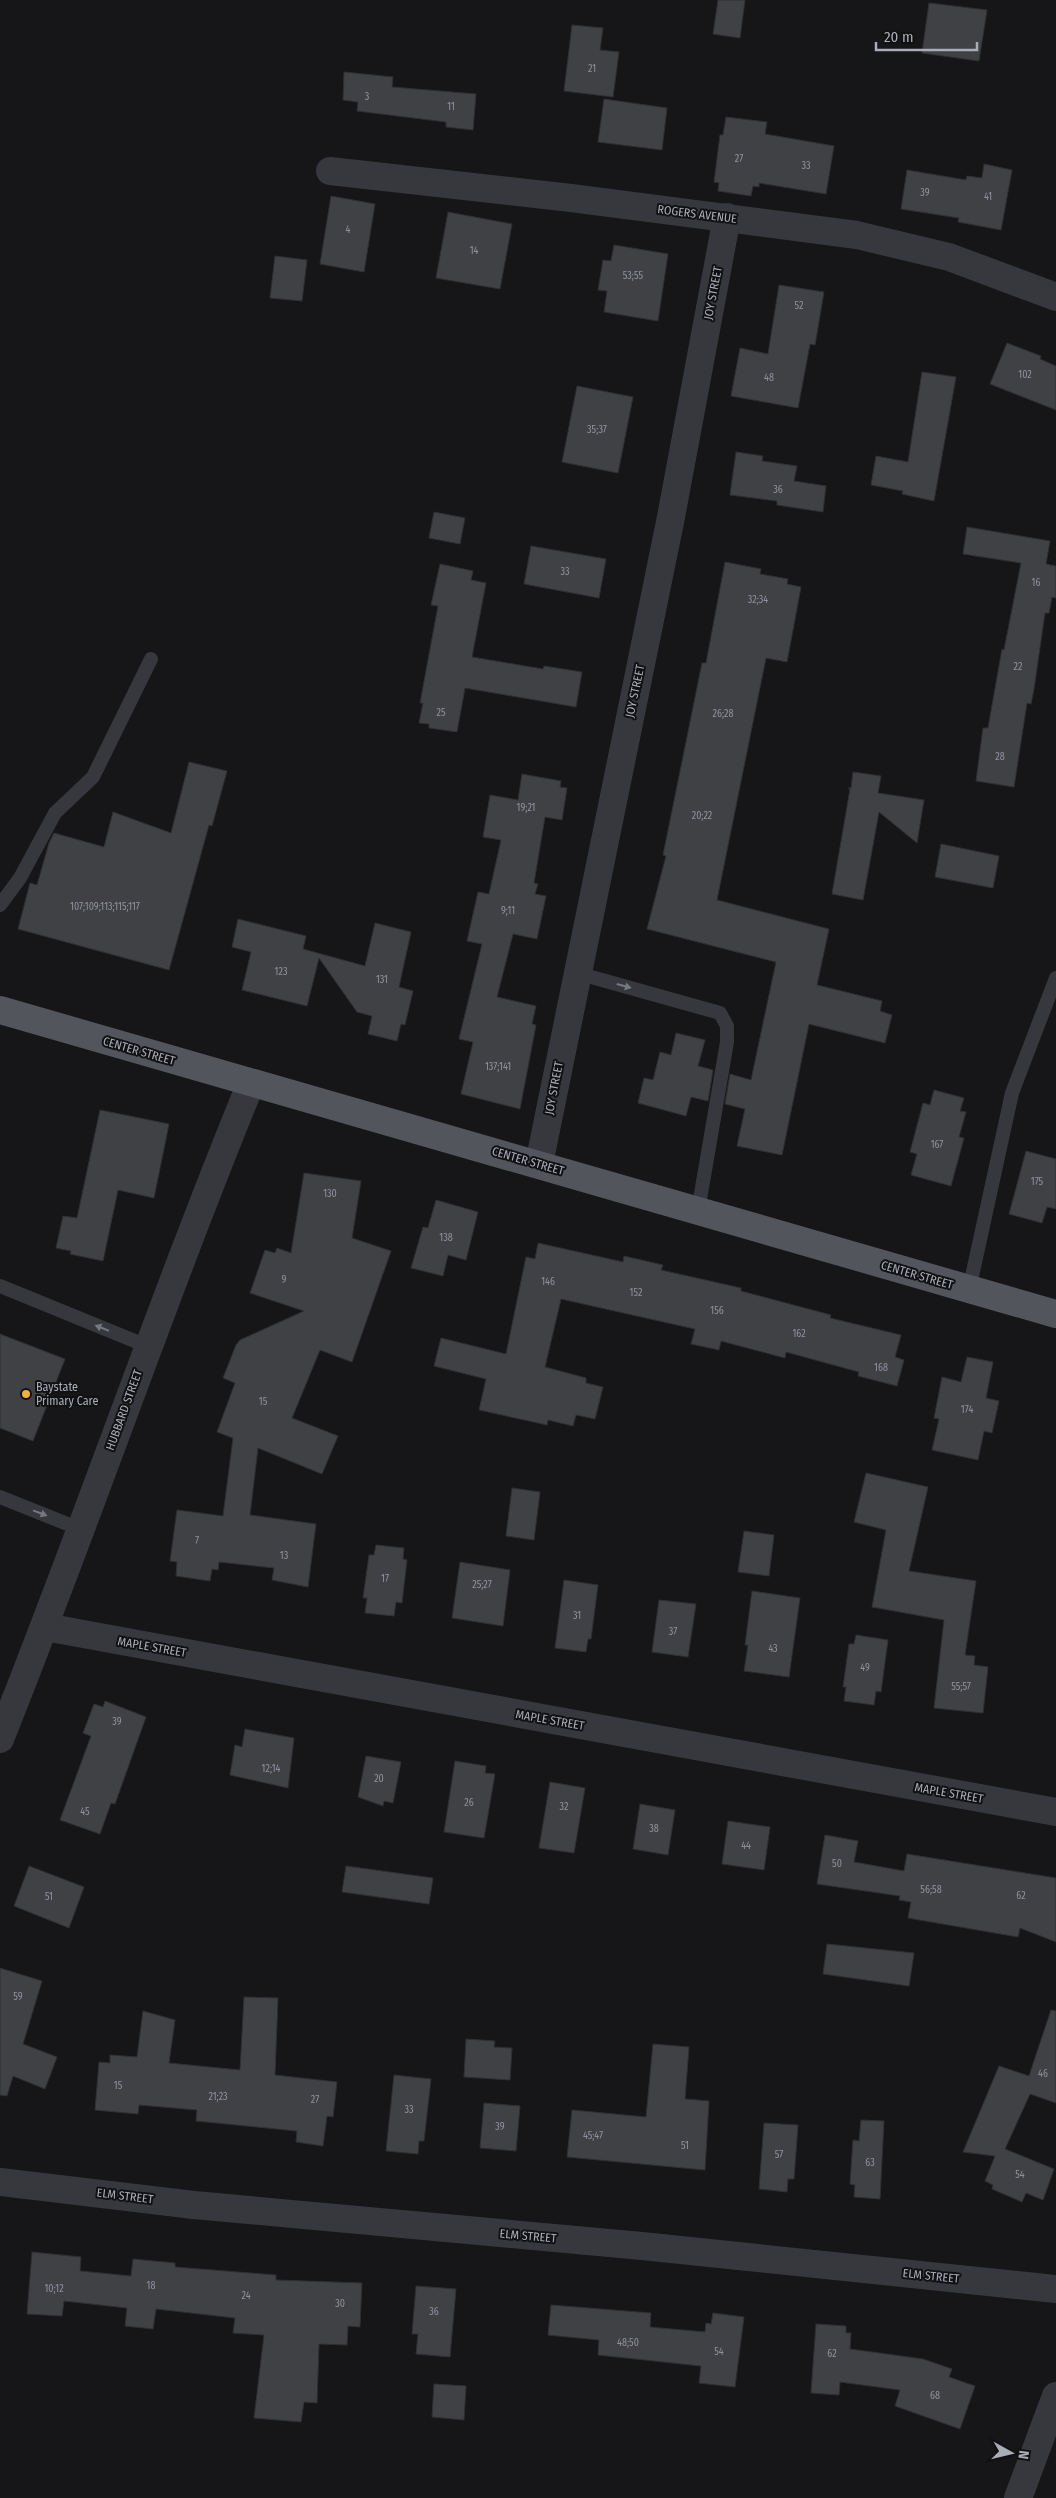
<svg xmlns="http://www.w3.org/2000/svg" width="1056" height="2498" font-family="'Fira Sans Condensed',sans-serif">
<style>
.building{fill:#404145;stroke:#303034}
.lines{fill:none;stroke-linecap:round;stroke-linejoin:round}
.service{stroke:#37383d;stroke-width:14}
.minor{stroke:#37383d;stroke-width:28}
.primary{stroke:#53555c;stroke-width:28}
.oneway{fill:#757881}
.poi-dot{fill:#f2b134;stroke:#111113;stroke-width:2}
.labels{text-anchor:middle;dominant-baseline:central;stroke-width:4;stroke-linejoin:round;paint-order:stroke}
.number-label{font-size:10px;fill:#8e929b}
.street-label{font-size:12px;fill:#a8adb8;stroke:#111113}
.poi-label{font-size:12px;fill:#a8adb8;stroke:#111113;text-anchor:start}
</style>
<rect width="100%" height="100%" fill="#161618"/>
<g class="building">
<polygon points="718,0 745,0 740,38 713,34"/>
<polygon points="929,3 987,10 979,61 922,53"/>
<polygon points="572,25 603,28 600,50 619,52 613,97 564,91"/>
<polygon points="344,72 393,77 392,87 476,94 473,130 446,127 446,122 357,111 358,102 343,100"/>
<polygon points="604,99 667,108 662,150 598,142"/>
<polygon points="726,117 767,122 765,134 834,146 826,194 759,183 759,187 753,186 751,196 718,191 719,183 714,182 720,135 723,135"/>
<polygon points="984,164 1012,170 1001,230 958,222 959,218 901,209 907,170 966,180 967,176 982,178"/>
<polygon points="331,196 375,204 364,272 320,264"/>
<polygon points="448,212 512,224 500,289 436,278"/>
<polygon points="614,245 668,254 658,321 604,312 607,291 598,290 603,260 611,261"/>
<polygon points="275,256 307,260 302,301 270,298"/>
<polygon points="779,285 824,292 815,345 810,344 798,408 731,396 740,348 768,354"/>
<polygon points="1007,343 1041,356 1040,359 1056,366 1056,410 990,384"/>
<polygon points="922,372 956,377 934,501 902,494 903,491 871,485 876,456 908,462"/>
<polygon points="577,386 633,397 618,473 562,462"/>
<polygon points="736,452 763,456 762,461 797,466 794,481 826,486 823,512 777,505 777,501 730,495"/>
<polygon points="434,512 465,518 460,544 429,538"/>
<polygon points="967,527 1050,541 1046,564 1056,566 1056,598 1052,597 1049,613 1045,613 1034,689 1031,704 1027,703 1014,787 976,781 983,728 988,728 1002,649 1004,650 1021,563 963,554"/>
<polygon points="531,546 606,559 599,598 524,584"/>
<polygon points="725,562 761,569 760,574 788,579 787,584 801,587 787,662 766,658 717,900 829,929 817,985 882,1001 880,1011 892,1015 885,1043 809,1024 782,1155 737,1146 745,1109 725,1104 730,1074 751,1080 776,962 647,929 666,856 663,855 702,663 706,663"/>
<polygon points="440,564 473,571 471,580 486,583 472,657 543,669 544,666 582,672 576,707 465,688 457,732 429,728 429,724 419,723 423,703 420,703 438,606 431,605"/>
<polygon points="189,762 227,771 212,826 209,825 169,970 18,929 30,883 37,885 49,843 54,833 104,847 113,812 171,833"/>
<polygon points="853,772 881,776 878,793 924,800 917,843 879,812 863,900 832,894 850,789 848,788 851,788"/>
<polygon points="522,774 561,781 560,787 567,788 562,820 545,817 534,883 538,884 535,894 546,896 537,939 513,934 497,997 536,1006 532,1024 536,1025 520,1109 461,1094 473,1042 459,1039 482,944 467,941 478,892 489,894 501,840 483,837 490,795 518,800"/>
<polygon points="941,844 999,856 993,888 935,877"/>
<polygon points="238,919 306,936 303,949 365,966 375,923 411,932 399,987 413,991 405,1025 401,1024 397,1041 368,1034 372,1016 357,1012 319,958 307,1006 242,990 251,952 232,947"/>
<polygon points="676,1033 705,1040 698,1066 713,1070 708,1101 691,1097 686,1116 638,1103 644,1078 653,1080 660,1052 671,1055"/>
<polygon points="934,1090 964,1098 960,1111 966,1112 959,1137 964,1138 951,1186 911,1175 917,1154 910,1152 923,1103 930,1105"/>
<polygon points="100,1110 169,1124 154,1198 118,1190 103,1261 70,1254 71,1251 56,1248 63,1216 77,1218"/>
<polygon points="1026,1151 1056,1159 1056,1209 1047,1207 1042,1223 1009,1214"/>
<polygon points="304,1173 361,1181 352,1238 391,1251 352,1362 320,1350 292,1418 338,1436 322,1474 258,1448 250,1515 316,1524 308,1587 272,1580 274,1568 219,1562 218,1570 212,1569 210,1581 176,1576 177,1562 170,1561 177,1510 223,1516 233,1438 217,1432 235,1383 223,1378 236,1345 240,1340 304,1311 250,1293 265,1250 275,1253 277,1248 291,1253"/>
<polygon points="436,1200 478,1212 466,1260 448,1255 443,1276 411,1268 423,1227 428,1228"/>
<polygon points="538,1243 623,1262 624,1256 663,1265 661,1270 741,1288 741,1291 831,1315 830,1318 901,1335 895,1357 904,1360 897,1386 858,1376 859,1372 786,1352 785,1358 721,1341 719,1350 691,1344 695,1329 561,1299 545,1367 586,1378 586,1383 603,1387 595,1419 576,1415 573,1426 548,1420 547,1425 479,1410 486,1379 434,1366 441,1338 506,1354 526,1257 535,1259"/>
<polygon points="0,1334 65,1359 33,1441 0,1428"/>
<polygon points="967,1357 993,1362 986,1398 999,1401 992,1433 984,1431 978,1460 932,1450 939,1419 934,1418 942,1377 961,1382"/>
<polygon points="866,1473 928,1487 909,1571 976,1581 965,1655 975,1656 974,1665 988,1667 983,1713 934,1708 944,1620 872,1607 886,1530 854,1522"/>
<polygon points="512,1488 540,1492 534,1540 506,1536"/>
<polygon points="744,1531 774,1535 769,1576 738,1572"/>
<polygon points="376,1545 404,1548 403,1559 407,1560 402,1603 396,1602 394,1616 365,1613 367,1598 363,1598 369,1555 374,1555"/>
<polygon points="460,1562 510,1570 503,1626 452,1618"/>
<polygon points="564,1580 598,1585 591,1639 588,1639 586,1652 555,1648"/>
<polygon points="752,1591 800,1598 789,1677 744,1671 748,1645 745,1645"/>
<polygon points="659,1600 696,1604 688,1657 652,1652"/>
<polygon points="856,1635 888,1640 881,1692 876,1691 874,1705 844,1701 846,1687 843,1687 849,1644 854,1644"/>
<polygon points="105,1701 146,1717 115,1804 111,1803 100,1834 60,1820 91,1736 83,1733 94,1704 103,1707"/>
<polygon points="245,1729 294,1738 288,1788 230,1775 235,1745 242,1747"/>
<polygon points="366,1756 401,1762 393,1803 384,1801 383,1806 358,1797"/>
<polygon points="455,1761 486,1766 485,1773 495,1774 484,1838 444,1832"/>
<polygon points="550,1782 585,1788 574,1853 539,1848"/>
<polygon points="640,1804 675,1810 668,1855 633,1849"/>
<polygon points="728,1821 770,1827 764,1870 722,1864"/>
<polygon points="825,1835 858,1841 854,1862 904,1871 907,1854 1056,1878 1056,1942 1020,1928 1018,1937 908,1918 911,1902 899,1900 900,1896 817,1884"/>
<polygon points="29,1866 84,1887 69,1928 14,1906"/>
<polygon points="346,1866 433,1878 429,1904 342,1892"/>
<polygon points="827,1944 914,1953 909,1986 823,1974"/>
<polygon points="0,1968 42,1981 23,2044 57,2057 45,2089 13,2076 7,2096 0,2095"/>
<polygon points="244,1997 278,1998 275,2075 337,2082 333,2117 327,2116 323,2146 296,2142 297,2131 196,2121 197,2110 139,2105 138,2114 95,2110 99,2062 110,2063 110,2055 137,2057 143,2011 175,2020 169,2063 240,2070"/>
<polygon points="1051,2010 1056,2011 1056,2103 1030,2094 1005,2149 1054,2169 1043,2200 1026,2193 1022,2202 992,2189 993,2185 985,2181 995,2156 963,2152 999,2066 1029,2076"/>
<polygon points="466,2039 495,2041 494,2047 512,2048 510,2080 464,2077"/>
<polygon points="653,2044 689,2047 685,2099 709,2101 705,2170 567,2157 572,2110 646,2117"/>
<polygon points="394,2075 431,2079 424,2141 419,2141 418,2154 386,2151"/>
<polygon points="484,2103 520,2106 516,2151 480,2148"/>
<polygon points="861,2120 884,2121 880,2199 854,2197 855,2185 850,2184 853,2140 859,2141"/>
<polygon points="764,2123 798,2125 794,2179 788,2179 787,2192 759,2189"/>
<polygon points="32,2252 81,2257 80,2271 131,2276 133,2259 175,2263 175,2267 276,2275 276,2280 362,2283 360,2327 348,2326 347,2345 319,2344 317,2403 304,2402 301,2422 254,2418 264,2335 233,2333 235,2318 156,2309 153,2329 125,2326 127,2308 64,2301 62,2316 27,2314"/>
<polygon points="416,2286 456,2289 450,2357 416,2354 418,2334 412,2334"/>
<polygon points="551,2305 651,2313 650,2327 705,2332 706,2323 711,2324 713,2313 744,2317 735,2387 699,2383 701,2366 598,2355 599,2340 548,2335"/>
<polygon points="816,2324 846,2326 846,2333 851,2333 850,2349 923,2359 952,2369 949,2377 975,2386 960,2429 895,2406 900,2390 840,2382 839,2395 811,2393"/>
<polygon points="434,2384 466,2386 464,2420 432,2417"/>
</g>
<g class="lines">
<g class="service">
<polyline points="0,905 20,878 55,813 93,777 151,659"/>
<polyline points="577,973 720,1013 727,1026 727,1042 698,1211"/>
<polyline points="0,1286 147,1346"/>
<polyline points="969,1290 1012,1093 1056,978"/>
<polyline points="0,1497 80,1529"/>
</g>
<g class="minor">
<polyline points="330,171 571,198 857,235 949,257 1056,297"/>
<polyline points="539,1164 671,517 727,217"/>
<polyline points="45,1627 1056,1812"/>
<path d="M0,1739c87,-217 162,-439 251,-656"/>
<polyline points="0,2182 194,2205 642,2246 1056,2289"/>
<polyline points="1018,2498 1056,2396"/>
</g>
<polyline class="primary" points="0,1010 1056,1314"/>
</g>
<defs><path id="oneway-solid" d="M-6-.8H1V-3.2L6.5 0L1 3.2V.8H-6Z" transform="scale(1.25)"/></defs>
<g class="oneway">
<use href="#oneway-solid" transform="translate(624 986) rotate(15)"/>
<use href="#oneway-solid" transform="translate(102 1328) rotate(-158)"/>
<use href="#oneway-solid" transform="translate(40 1513) rotate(21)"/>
</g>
<circle class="poi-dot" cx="26" cy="1394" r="5"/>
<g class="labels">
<g class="number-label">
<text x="592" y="69">21</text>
<text x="367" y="97">3</text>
<text x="451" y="107">11</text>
<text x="739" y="159">27</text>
<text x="806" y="166">33</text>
<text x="925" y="193">39</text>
<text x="988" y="197">41</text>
<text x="348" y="230">4</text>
<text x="474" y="251">14</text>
<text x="633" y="276">53;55</text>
<text x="799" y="306">52</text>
<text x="1025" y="375">102</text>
<text x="769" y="378">48</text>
<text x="597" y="430">35;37</text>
<text x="778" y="490">36</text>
<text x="565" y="572">33</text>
<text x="1036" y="583">16</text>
<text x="758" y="600">32;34</text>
<text x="1018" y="667">22</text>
<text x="441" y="713">25</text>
<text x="723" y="714">26;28</text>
<text x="1000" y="757">28</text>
<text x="526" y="808">19;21</text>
<text x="702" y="816">20;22</text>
<text x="105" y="907">107;109;113;115;117</text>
<text x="508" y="911">9;11</text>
<text x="281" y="972">123</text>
<text x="382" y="980">131</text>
<text x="498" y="1067">137;141</text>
<text x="937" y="1145">167</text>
<text x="1037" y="1182">175</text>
<text x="330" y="1194">130</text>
<text x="446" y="1238">138</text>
<text x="284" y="1280">9</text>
<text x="548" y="1282">146</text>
<text x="636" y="1293">152</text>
<text x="717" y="1311">156</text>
<text x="799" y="1334">162</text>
<text x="881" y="1368">168</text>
<text x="263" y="1402">15</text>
<text x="967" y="1410">174</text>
<text x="197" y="1541">7</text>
<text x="284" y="1556">13</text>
<text x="385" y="1579">17</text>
<text x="482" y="1585">25;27</text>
<text x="577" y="1616">31</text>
<text x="673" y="1632">37</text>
<text x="773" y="1649">43</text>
<text x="865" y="1668">49</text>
<text x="961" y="1687">55;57</text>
<text x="117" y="1722">39</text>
<text x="271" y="1769">12;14</text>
<text x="379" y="1779">20</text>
<text x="469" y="1803">26</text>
<text x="564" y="1807">32</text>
<text x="85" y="1812">45</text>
<text x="654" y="1829">38</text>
<text x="746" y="1846">44</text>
<text x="837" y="1864">50</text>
<text x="931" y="1890">56;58</text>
<text x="1021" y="1896">62</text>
<text x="49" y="1897">51</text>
<text x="18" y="1997">59</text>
<text x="1043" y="2074">46</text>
<text x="118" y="2086">15</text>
<text x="218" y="2097">21;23</text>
<text x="315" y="2100">27</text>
<text x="409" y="2110">33</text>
<text x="500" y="2127">39</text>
<text x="593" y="2136">45;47</text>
<text x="685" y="2146">51</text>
<text x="779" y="2155">57</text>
<text x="870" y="2163">63</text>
<text x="1020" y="2175">54</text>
<text x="151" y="2286">18</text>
<text x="54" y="2289">10;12</text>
<text x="246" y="2296">24</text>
<text x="340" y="2304">30</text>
<text x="434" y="2312">36</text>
<text x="628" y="2343">48;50</text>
<text x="719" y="2352">54</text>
<text x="832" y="2354">62</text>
<text x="935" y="2396">68</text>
</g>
<g class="street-label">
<text transform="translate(697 214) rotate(7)">ROGERS AVENUE</text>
<text transform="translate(713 293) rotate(-79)">JOY STREET</text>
<text transform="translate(635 691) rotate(-78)">JOY STREET</text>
<text transform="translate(139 1051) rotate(16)">CENTER STREET</text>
<text transform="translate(554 1088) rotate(-79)">JOY STREET</text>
<text transform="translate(528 1161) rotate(16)">CENTER STREET</text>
<text transform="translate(917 1275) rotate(16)">CENTER STREET</text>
<text transform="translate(124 1410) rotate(-70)">HUBBARD STREET</text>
<text transform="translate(152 1647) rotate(10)">MAPLE STREET</text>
<text transform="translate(550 1720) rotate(10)">MAPLE STREET</text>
<text transform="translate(949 1793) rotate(10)">MAPLE STREET</text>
<text transform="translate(125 2196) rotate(7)">ELM STREET</text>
<text transform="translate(528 2236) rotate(5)">ELM STREET</text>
<text transform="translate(931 2276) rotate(6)">ELM STREET</text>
</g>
<g class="poi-label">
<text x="36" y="1387">Baystate<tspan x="36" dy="14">Primary Care</tspan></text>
</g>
</g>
<g transform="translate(1011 2453) rotate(98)" stroke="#111113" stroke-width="4" paint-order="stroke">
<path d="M0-4L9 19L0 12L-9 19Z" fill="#a8adb8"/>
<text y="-8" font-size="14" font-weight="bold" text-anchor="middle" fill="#a8adb8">N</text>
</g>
<path d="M876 42v8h101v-8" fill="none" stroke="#a8adb8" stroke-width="2.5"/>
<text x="884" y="42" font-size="15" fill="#a8adb8" stroke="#111113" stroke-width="4" paint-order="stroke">20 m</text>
</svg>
